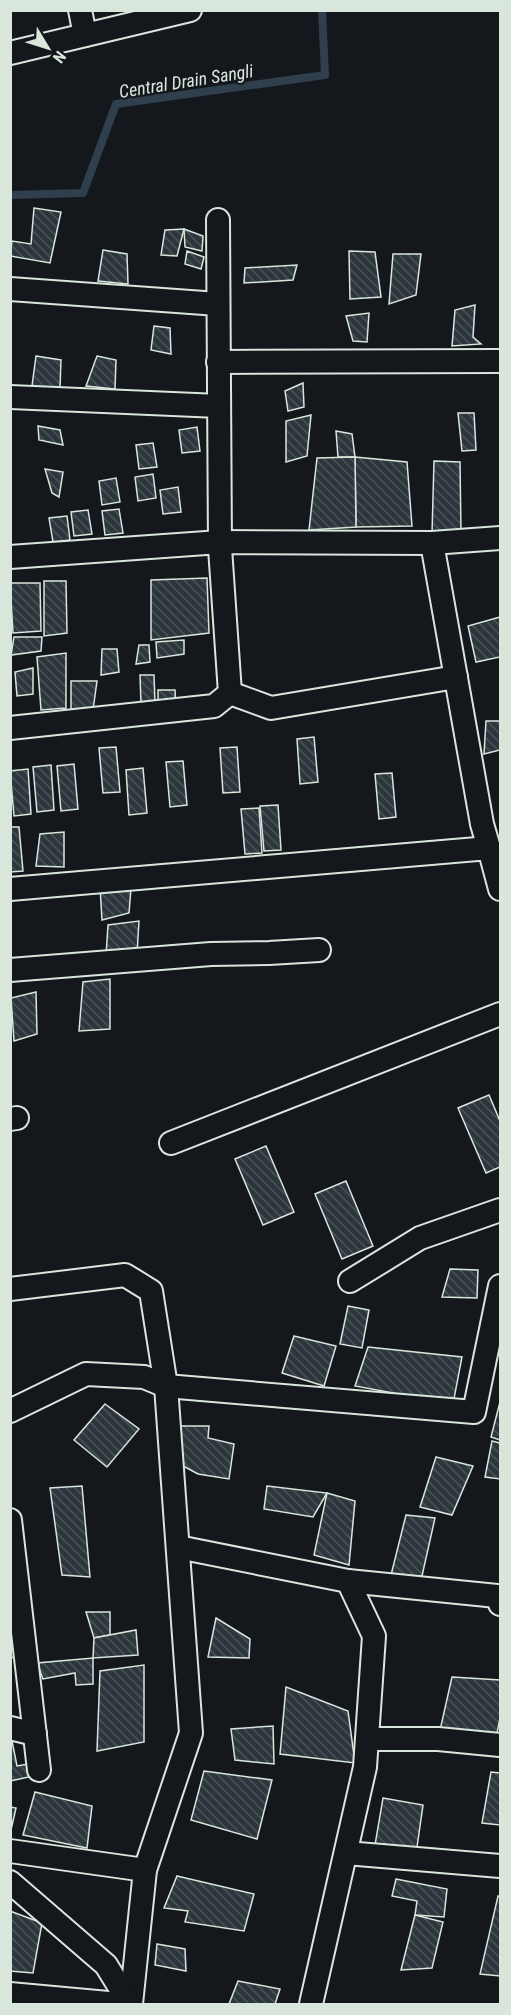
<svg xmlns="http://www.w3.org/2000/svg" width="511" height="2015" font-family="'Roboto Condensed',sans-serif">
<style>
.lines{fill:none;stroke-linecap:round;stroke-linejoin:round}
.stream{stroke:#2f3f4d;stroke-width:8}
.building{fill:url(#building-back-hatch);stroke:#d8e6dc;stroke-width:1.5}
.minor-casing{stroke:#d8e6dc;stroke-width:26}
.minor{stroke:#14181c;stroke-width:22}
.labels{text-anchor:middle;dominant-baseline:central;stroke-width:4.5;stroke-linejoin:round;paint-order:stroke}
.water-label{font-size:18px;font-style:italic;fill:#d8e6dc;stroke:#14181c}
</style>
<defs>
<pattern id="building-back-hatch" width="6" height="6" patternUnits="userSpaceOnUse" patternTransform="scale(1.5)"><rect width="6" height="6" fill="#2c363c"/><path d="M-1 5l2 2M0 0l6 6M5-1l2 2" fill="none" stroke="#4a5358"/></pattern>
</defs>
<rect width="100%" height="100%" fill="#14181c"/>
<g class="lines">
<polyline class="stream" points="10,195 83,193 116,104 325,75 322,10"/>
</g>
<g class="building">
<polygon points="34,208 61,212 50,263 10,256 12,241 31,244"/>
<polygon points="184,229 177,256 161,255 165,230"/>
<polygon points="184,229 203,236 202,251 185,247"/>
<polygon points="103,250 127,254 128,284 98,281"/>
<polygon points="187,251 204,257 201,269 185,264"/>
<polygon points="349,251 375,252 381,297 350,299"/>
<polygon points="393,254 421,254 416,295 389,304"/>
<polygon points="297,265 293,280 244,283 245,268"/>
<polygon points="475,305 473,337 481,344 452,346 455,310"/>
<polygon points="369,313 367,342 353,341 346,316"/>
<polygon points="154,326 170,328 171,354 151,350"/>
<polygon points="36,356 61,360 60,388 32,386"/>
<polygon points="97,356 116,360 115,389 86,386"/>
<polygon points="303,383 304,407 288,411 285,391"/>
<polygon points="458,413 474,413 476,450 462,451"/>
<polygon points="311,415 307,456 286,462 286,421"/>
<polygon points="38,426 60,430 63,445 39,440"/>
<polygon points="197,427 200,451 182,453 179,430"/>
<polygon points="336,431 352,434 355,457 338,457"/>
<polygon points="153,443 157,467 139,469 136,445"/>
<polygon points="355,457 407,462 412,526 356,527"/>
<polygon points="355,457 356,527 309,530 317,458"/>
<polygon points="434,461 460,462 461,532 432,534"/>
<polygon points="45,469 63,472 59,497 52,493"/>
<polygon points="153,474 156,498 138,501 135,477"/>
<polygon points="116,478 120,502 102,505 99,481"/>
<polygon points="178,487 181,512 163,514 160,490"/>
<polygon points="119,509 123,533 105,535 102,511"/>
<polygon points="88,510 92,534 74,536 71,512"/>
<polygon points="67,516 70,540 53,542 49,518"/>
<polygon points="207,578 209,633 151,640 151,580"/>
<polygon points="44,581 66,581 67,633 44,636"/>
<polygon points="10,583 40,583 41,631 13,633"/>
<polygon points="500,617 500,657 476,662 468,626"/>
<polygon points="14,637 42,637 41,651 11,655"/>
<polygon points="184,640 184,654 157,658 156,642"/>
<polygon points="139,645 149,645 150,662 136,664"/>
<polygon points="102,649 117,649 119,672 101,675"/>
<polygon points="66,653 66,708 41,710 37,657"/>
<polygon points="33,668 33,694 17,696 15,672"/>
<polygon points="140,675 154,675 155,703 141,704"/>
<polygon points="71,681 97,681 93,710 71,712"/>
<polygon points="158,690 175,690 176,710 158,712"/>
<polygon points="486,721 500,721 500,750 484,754"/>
<polygon points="314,737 318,782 300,784 297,739"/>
<polygon points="116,747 120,792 103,793 99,748"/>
<polygon points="237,747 240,792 223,793 220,748"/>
<polygon points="183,761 187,805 170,807 166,762"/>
<polygon points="74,764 78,809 61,811 57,766"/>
<polygon points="51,765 54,810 37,812 33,767"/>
<polygon points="143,768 147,813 129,815 126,770"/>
<polygon points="28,769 31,814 14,816 10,771"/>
<polygon points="392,773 396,817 379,819 375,774"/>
<polygon points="278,805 281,850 264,851 260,806"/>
<polygon points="259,808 262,853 245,854 241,809"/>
<polygon points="10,827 19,827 23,871 10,872"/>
<polygon points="64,832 64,867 36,866 40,834"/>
<polygon points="100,887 131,888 129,913 102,920"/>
<polygon points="139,921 137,954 106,956 108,925"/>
<polygon points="110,979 110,1029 79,1031 83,982"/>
<polygon points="36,992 37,1034 14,1041 11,998"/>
<polygon points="489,1095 500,1121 500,1167 486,1173 458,1108"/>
<polygon points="266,1146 294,1212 263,1225 235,1159"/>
<polygon points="346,1181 373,1246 342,1259 315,1194"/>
<polygon points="450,1269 478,1270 477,1298 442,1297"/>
<polygon points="348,1306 369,1310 362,1348 340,1344"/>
<polygon points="294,1336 336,1346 324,1386 282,1373"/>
<polygon points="368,1347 462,1357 453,1404 355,1386"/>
<polygon points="500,1402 500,1440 491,1437"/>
<polygon points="105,1404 139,1429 107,1467 74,1440"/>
<polygon points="179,1426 209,1426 208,1438 234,1444 229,1479 198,1474 172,1460"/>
<polygon points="492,1441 500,1443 500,1479 485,1477"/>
<polygon points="436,1457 473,1466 452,1515 420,1507"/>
<polygon points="82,1486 90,1577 62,1575 50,1488"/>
<polygon points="267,1486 327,1493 313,1517 264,1509"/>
<polygon points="327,1493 355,1501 349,1565 314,1555"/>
<polygon points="406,1515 435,1518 422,1576 391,1575"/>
<polygon points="86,1612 110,1612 110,1635 94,1638"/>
<polygon points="10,1613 18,1656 10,1658"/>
<polygon points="216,1618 250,1639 249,1658 208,1657"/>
<polygon points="136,1630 138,1655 93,1658 94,1638"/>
<polygon points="93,1658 93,1684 76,1685 75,1673 43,1679 37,1663"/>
<polygon points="144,1665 144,1742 97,1751 100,1671"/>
<polygon points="452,1677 500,1680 500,1718 495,1744 438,1739"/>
<polygon points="286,1687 348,1711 355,1763 280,1754"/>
<polygon points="273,1726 274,1764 235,1760 231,1729"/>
<polygon points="10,1731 17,1766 29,1764 29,1777 10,1781"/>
<polygon points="204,1771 272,1780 257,1839 191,1820"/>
<polygon points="491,1772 500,1773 500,1825 482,1823"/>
<polygon points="35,1792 92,1806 87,1848 23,1835"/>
<polygon points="383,1798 423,1805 417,1847 375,1845"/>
<polygon points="10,1807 16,1808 11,1830 10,1830"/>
<polygon points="177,1876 254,1894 244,1931 185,1922 188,1911 164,1908"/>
<polygon points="396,1879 447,1889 444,1917 415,1915 417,1901 392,1896"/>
<polygon points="498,1896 500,1897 500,1976 480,1974"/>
<polygon points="10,1911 42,1923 33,1973 10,1971"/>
<polygon points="415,1915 443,1922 432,1968 401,1970"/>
<polygon points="157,1944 185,1949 186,1971 155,1965"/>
<polygon points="238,1981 280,1989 275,2004 229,2004"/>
</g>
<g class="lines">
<g class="minor-casing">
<g id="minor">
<polyline points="80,10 85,35"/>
<polyline points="10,53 190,10"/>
<polyline points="218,220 220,548 230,693"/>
<polyline points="10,289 218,304"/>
<polyline points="218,362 500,361"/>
<polyline points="10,397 219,406"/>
<polyline points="432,543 500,538"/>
<polyline points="10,557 220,542 432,543 482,824 489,848"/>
<polyline points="230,693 271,708 456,677"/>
<polyline points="10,728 214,706 230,693"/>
<polyline points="10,889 489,848 500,889"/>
<polyline points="10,970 211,954 269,953 319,950"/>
<polyline points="10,1119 17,1118"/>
<polyline points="171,1143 500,1014"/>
<polyline points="350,1281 420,1238 500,1210"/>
<polyline points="10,1289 125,1275 151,1291 166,1386 191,1733 145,1870 131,2004"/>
<polyline points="10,1411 86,1374 144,1377 166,1386 474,1412 500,1286"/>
<polyline points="10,1520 39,1770"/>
<polyline points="178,1547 348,1581 374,1636 365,1767 311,2004"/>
<polyline points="348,1581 497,1596 500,1604"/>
<polyline points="10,1728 35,1734"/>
<polyline points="368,1739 438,1739 500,1745"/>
<polyline points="10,1851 145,1870"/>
<polyline points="346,1853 500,1866"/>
<polyline points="10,1882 106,1965 130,2004"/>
<polyline points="10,1994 119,2004"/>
</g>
</g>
<use href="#minor" class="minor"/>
</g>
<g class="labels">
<g class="water-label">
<text transform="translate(186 81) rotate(-9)">Central Drain Sangli</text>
</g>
</g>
<rect width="511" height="2015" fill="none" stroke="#d8e6dc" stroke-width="24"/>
<g transform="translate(48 48) rotate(128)" stroke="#14181c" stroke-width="4.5" paint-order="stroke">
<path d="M0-4.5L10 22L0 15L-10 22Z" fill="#d8e6dc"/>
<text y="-9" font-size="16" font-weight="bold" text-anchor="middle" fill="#d8e6dc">N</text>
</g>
</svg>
